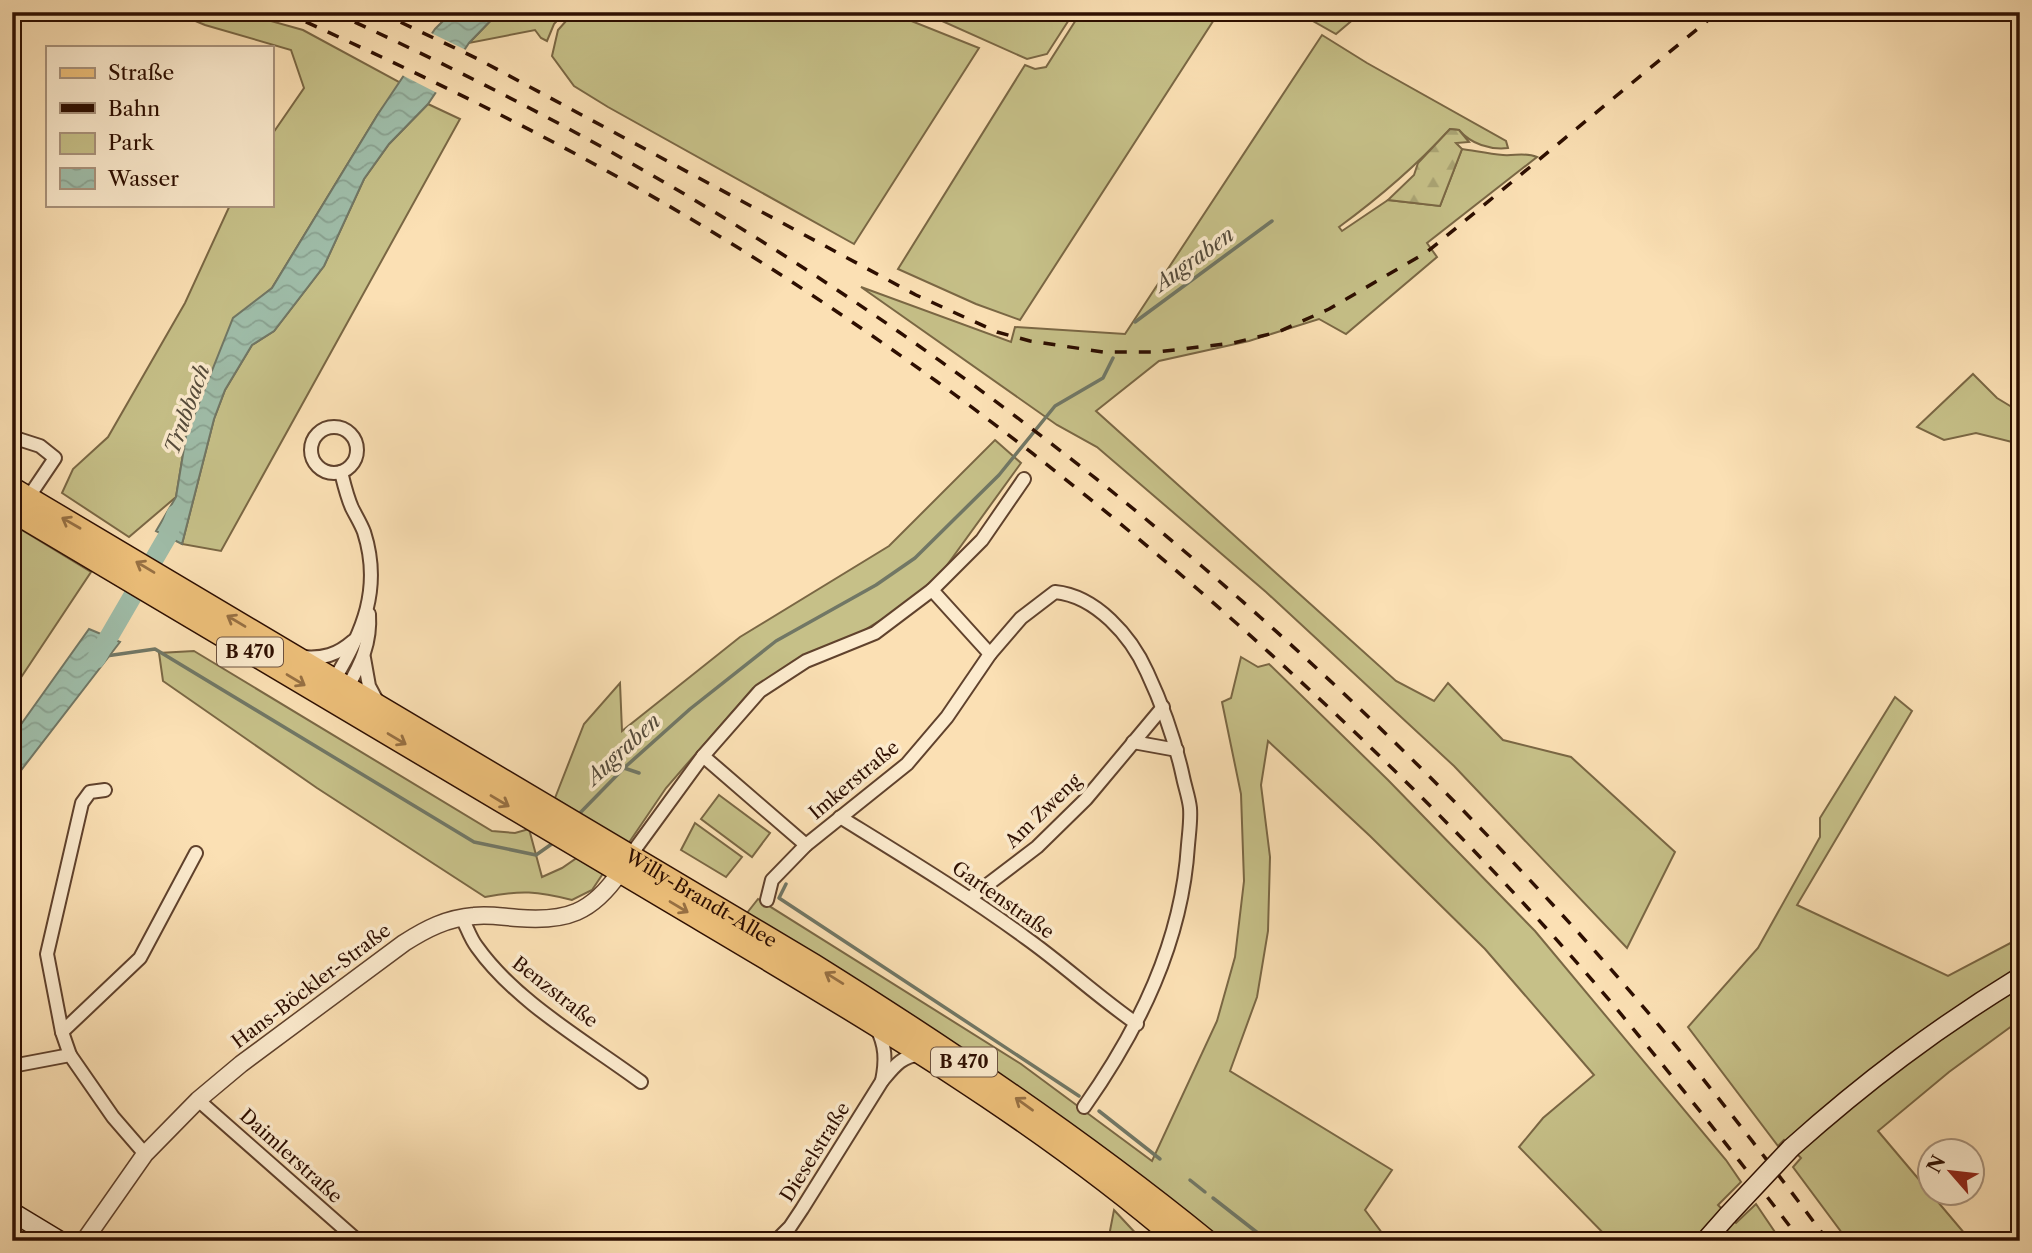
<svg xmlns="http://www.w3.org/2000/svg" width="2032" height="1253" font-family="'Libre Caslon Text',serif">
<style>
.green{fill:#c6c088;stroke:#7a6744;stroke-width:2}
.forest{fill:url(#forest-firs);stroke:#7a6744;stroke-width:2}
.water{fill:url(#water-waves);stroke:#717765;stroke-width:2}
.pier{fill:#fbe0b4}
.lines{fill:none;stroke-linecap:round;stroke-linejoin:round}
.stream{stroke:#717765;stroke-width:3.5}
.river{stroke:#9fbda9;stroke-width:19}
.minor-casing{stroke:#60422d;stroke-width:16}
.tertiary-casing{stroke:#60422d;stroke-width:19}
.secondary-casing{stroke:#2d0e00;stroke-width:21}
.primary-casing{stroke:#2d0e00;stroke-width:24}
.minor{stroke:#fcebce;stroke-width:12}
.tertiary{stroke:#fcebce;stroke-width:16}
.secondary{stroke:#fcebce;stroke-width:18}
.primary{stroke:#eec07a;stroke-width:21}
.rail{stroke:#2d0e00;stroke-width:3.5;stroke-dasharray:12 12;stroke-linecap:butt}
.secondary-bridge-casing{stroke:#2d0e00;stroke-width:21;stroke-linecap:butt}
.secondary-bridge{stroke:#fcebce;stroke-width:18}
.oneway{stroke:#977043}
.labels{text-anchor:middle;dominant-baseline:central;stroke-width:7;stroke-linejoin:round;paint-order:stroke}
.shield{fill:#fcebce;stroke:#6b503e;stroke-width:2}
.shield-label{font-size:18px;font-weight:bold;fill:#2d0e00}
.street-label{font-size:19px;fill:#2d0e00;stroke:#fcebce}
.water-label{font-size:21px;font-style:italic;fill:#554b3b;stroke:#fcebce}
</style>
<defs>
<pattern id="forest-firs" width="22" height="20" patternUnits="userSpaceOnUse" patternTransform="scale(1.75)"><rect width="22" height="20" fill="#c6c088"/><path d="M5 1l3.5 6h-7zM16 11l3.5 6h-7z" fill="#aaa474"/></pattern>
<pattern id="water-waves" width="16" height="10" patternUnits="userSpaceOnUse" patternTransform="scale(1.75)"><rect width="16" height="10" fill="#9fbda9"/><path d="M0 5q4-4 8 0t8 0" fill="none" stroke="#89a190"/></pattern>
</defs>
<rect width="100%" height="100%" fill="#fbe0b4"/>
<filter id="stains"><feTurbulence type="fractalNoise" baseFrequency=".00286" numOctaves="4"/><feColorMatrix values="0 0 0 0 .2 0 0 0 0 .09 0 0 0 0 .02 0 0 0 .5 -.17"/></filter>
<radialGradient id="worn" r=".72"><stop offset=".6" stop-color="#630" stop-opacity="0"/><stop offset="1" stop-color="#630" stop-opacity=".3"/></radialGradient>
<g class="green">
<polygon points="174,12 239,12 303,30 401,83 378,114 272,288 254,303 186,436 176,497 129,537 62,493 73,469 108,437 185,303 230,205 271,205 271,136 304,88 291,50 205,25"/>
<polygon points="499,12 565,12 554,24 547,41 541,38 535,30 469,43"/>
<polygon points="574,12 889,12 979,48 854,244 608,107 574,86 552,56 558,30"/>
<polygon points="922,12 1074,12 1047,54 1027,59"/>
<polygon points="1081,12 1219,12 1020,320 976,304 898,269 1025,65 1035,69 1046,67"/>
<polygon points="1297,12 1362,12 1336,34"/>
<path d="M1322,35l45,28 139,78 2,7c-18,2 -37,-4 -49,-18l-9,-1c-34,37 -70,68 -111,98l3,4 46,-31 52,6 22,-57c14,2 27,5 41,6 12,1 22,-3 34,2l-110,86 10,14 -91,77 -27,-15 -70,22 -90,20 -63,50 300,270 38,20 14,-18 55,57 68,17 104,95 -48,96 -173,-182 -188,-174 -169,-145 -40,-22 -196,-138 150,55 4,-15 110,7z"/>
<polygon points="428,104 460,119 221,551 182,544 214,419 225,390 252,345 274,331 324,266 364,179 389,144"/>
<polygon points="1973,374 1997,398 2020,412 2020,444 1976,433 1944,440 1917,427"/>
<polygon points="995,440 1021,463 929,590 855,636 753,688 666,788 628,844 555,798 584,724 620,683 622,731 740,637 889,546"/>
<polygon points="12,524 91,572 12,691"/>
<path d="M194,651l298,180 23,2 14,-4 13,48 20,-9 19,-13 23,17 -12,18 -20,10c-35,-9 -51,-10 -87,-3l-168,-109 -154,-107 -4,-28z"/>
<polygon points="1241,657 1258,667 1269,664 1388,780 1535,931 1726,1160 1741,1182 1718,1205 1723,1210 1695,1241 1611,1241 1519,1147 1543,1118 1594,1075 1485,949 1370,836 1268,741 1261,785 1270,857 1268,931 1257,997 1230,1071 1392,1170 1365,1210 1388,1241 1215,1241 747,913 758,899 1021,1064 1152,1161 1217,1021 1235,957 1244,881 1241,794 1222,702 1231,698"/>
<polygon points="1895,697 1912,711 1797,905 1948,976 2020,938 2020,1020 1949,1072 1878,1131 1971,1241 1848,1241 1793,1167 1801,1158 1784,1140 1778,1146 1688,1027 1758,948 1820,837 1820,818"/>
<polygon points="719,795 770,833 752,857 701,819"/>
<polygon points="695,823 742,857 726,877 681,850"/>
<polygon points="1756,1204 1781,1241 1718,1241 1731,1219 1736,1223"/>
<polygon points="1114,1210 1141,1239 1141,1241 1108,1241"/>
</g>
<polygon class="forest" points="1450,129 1459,130 1469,142 1456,143 1462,149 1440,206 1388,200 1414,175 1418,163"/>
<g class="water">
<polygon points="452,12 499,12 469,43 428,104 389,144 364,179 324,266 274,331 252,345 225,390 214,419 182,544 156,531 176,497 186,436 233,318 272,288 378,114 435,29"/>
<polygon points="89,629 120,642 12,782 12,737"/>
</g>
<polygon class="pier" points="429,32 468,51 439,94 402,75"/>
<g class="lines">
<g class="stream">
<polyline points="1135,322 1272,221"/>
<polyline points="106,656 155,649 474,842 536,855 556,841"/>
<polyline points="624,768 639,773"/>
<polyline points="577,816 624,768 690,709 776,641 876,585 915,558 999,475 1055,406 1103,378 1113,358"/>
<polyline points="786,884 779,898 1079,1096"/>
<polyline points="1099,1111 1160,1159"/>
<polyline points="1190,1180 1205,1192"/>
<polyline points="1213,1198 1268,1241"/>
</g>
<polyline class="river" points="96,659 167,537 176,514"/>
<g class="minor-casing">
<g id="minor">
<circle cx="334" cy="450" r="23"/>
<polyline points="12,437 40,446 55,458 28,498"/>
<path d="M990,654l31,-36 34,-26c41,4 76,44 92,80 16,34 28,68 36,105 2,10 6,21 7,31 1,12 -1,25 -2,37 -6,97 -49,184 -104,262"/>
<path d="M302,657c21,2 35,-2 51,-16"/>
<polyline points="364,658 369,686 377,701"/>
<path d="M334,680c29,-48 48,-92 30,-148 -3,-8 -8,-16 -12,-24 -5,-11 -8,-24 -11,-36"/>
<path d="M347,688c14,-24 24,-45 22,-74"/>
<polyline points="1133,742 1177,750"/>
<polyline points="703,756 806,845"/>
<path d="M840,817c63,39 126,77 186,121 38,27 72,59 111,86"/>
<polyline points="630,856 703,756 760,691 806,661 875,633 932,590 982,540 1024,479"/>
<polyline points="970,898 1037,847 1086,799 1163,707"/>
<polyline points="767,900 772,880 806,845 907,764 947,717 990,654 932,590"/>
<path d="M462,918c5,9 8,20 15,29 39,55 110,95 164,135"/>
<path d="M876,1027c10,18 10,34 6,54"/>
<polyline points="62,1032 140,958 196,853"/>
<polyline points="70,1055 62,1032 47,954 82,803 90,792 105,790"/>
<polyline points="12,1066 70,1055 113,1117 145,1154"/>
<polyline points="198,1100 358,1241"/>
<path d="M776,1241l14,-14 12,-18 80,-128c11,-13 20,-26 38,-26"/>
</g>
</g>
<g class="tertiary-casing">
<path id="tertiary" d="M84,1241l61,-87 53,-54 43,-36 163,-121c22,-14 43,-25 70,-27 15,-2 29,1 44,2 48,4 74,-5 102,-46"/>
</g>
<g class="secondary-casing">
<g id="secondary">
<path d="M1791,1148c74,-66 144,-119 229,-171"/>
<polyline points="12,1212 60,1241"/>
<polyline points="1705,1241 1728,1215"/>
</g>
</g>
<g class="primary-casing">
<g id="primary">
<path id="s1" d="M12,488l802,477c136,85 269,175 393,276"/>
<path d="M12,511c213,126 425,252 637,378 178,106 372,216 530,352"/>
</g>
</g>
<use href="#minor" class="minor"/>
<use href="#tertiary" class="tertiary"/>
<use href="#secondary" class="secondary"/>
<use href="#primary" class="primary"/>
<g class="rail">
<path d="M284,12c139,63 276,129 407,207 219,131 421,288 608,461 111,102 219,212 317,328 63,76 125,154 185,233"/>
<path d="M333,12c122,56 242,117 358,186 321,191 610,434 863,708 98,106 188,219 274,335"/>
<polyline points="379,12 478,59 916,295 997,332 1030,341 1103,352 1157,352 1233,343 1278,332 1329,309 1427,252 1718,12"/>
</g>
<g class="secondary-bridge-casing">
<polyline id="secondary-bridge" points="1728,1215 1791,1148"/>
</g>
<use href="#secondary-bridge" class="secondary-bridge"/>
</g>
<defs><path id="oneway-shaft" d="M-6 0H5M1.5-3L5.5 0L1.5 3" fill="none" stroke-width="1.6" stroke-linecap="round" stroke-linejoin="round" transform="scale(1.75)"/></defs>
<g class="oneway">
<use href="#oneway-shaft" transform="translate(71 523) rotate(-150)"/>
<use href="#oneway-shaft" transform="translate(145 567) rotate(-149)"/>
<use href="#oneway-shaft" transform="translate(236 621) rotate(-149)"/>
<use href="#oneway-shaft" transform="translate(296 680) rotate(31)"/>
<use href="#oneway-shaft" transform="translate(397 739) rotate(31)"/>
<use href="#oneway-shaft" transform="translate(500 801) rotate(31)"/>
<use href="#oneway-shaft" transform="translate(679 907) rotate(31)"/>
<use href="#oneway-shaft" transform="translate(834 978) rotate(-148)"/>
<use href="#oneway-shaft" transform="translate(1024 1104) rotate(-144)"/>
</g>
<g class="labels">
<g class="shield">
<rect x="217" y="637.5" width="66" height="29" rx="5"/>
<rect x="931" y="1047.5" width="66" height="29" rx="5"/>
</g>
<g class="shield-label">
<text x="250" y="652">B 470</text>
<text x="964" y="1062">B 470</text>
</g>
<g class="street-label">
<text transform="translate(854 780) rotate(-40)">Imkerstraße</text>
<text transform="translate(1043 811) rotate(-44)">Am Zweng</text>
<text stroke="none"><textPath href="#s1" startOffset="802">Willy-Brandt-Allee</textPath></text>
<text transform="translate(1003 900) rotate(35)">Gartenstraße</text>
<text transform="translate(311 986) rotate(-37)">Hans-Böckler-Straße</text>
<text transform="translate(555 992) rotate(38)">Benzstraße</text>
<text transform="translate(815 1152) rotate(-58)">Dieselstraße</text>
<text transform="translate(291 1156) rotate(42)">Daimlerstraße</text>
</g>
<g class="water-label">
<text transform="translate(1194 259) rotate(-36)">Augraben</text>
<text transform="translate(187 409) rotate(-70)">Trubbach</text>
<text transform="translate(623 749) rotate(-43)">Augraben</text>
</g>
</g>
<rect width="2032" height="1253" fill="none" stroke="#fbe0b4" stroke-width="42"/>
<rect x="14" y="14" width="2004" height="1225" fill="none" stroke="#2d0e00" stroke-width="3.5"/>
<rect x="21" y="21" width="1990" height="1211" fill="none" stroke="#2d0e00" stroke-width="2"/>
<rect x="46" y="46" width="228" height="161" fill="#fcebce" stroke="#a9937c" stroke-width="2"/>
<rect x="60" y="68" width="35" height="10" fill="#eec07a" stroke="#a9937c" stroke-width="2"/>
<text x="108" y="80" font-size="21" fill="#2d0e00">Straße</text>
<rect x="60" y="103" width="35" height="10" fill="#2d0e00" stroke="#a9937c" stroke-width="2"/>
<text x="108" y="116" font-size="21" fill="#2d0e00">Bahn</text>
<rect x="60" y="133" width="35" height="21" fill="#c6c088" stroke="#a9937c" stroke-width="2"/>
<text x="108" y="150" font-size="21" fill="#2d0e00">Park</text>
<rect x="60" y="168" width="35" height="21" fill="url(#water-waves)" stroke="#a9937c" stroke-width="2"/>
<text x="108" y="186" font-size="21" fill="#2d0e00">Wasser</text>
<g transform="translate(1951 1172) rotate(298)"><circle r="33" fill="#fcebce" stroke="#a9937c" stroke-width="2"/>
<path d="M0-5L12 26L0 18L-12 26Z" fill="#8f2418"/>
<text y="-10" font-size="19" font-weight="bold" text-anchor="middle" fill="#2d0e00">N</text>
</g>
<rect width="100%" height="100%" filter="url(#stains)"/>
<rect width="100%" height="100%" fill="url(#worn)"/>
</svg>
